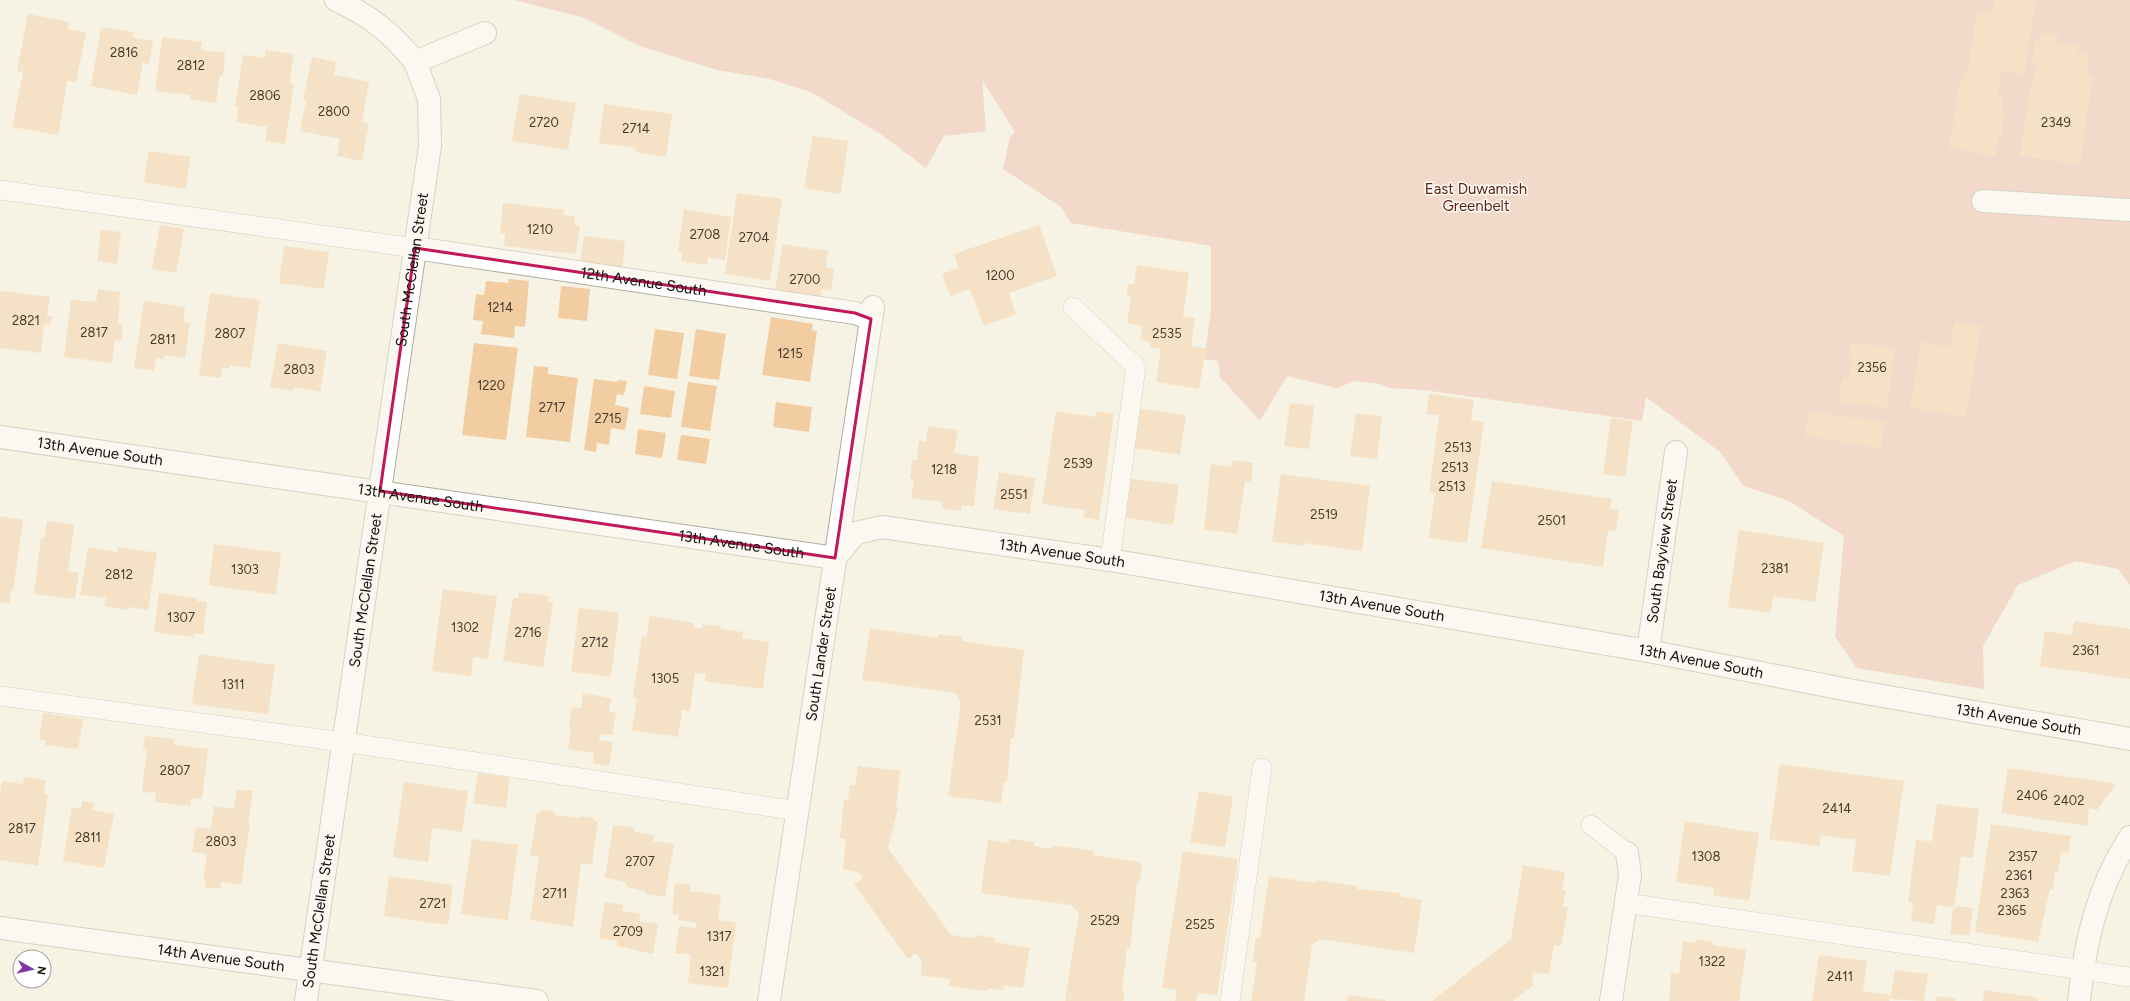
<svg xmlns="http://www.w3.org/2000/svg" width="2130" height="1001" font-family="Figtree,sans-serif">
<style>
.green{fill:#edbba9}
.building{fill:#f2cda2}
.lines{fill:none;stroke-linecap:round;stroke-linejoin:round}
.lane-casing{stroke:#aeac9e;stroke-width:20}
.street-casing{stroke:#aeac9e;stroke-width:24}
.secondary-casing{stroke:#aeac9e;stroke-width:24}
.lane{stroke:#fff;stroke-width:19}
.street{stroke:#fff;stroke-width:22}
.secondary{stroke:#fff;stroke-width:22}
.marked{fill:none;stroke:#c2185b;stroke-width:3;stroke-linejoin:round}
.labels{text-anchor:middle;dominant-baseline:central;stroke-width:3;stroke-linejoin:round;paint-order:stroke}
.number-label{font-size:13px;fill:#463c2e}
.park-label{font-size:15px;fill:#602004;stroke:#fff}
.street-label{font-size:15px;fill:#0d0c07;stroke:#fff}
</style>
<rect width="100%" height="100%" fill="#f6f3e4"/>
<polygon class="green" points="514,0 2130,0 2130,585 2118,569 2076,561 2018,585 1983,646 1984,689 1857,668 1835,637 1844,536 1789,501 1744,486 1720,452 1646,397 1642,421 1424,390 1389,388 1380,384 1356,381 1336,388 1287,376 1260,421 1220,377 1218,361 1204,359 1211,312 1211,246 1071,223 1061,207 1003,169 1010,137 1015,132 982,80 986,131 944,136 926,168 882,135 811,92 766,78 717,70 637,45 585,18"/>
<g class="building">
<polygon points="1995,0 2036,0 2024,75 2001,71 1998,94 2003,95 2001,111 2005,111 2001,137 1998,137 1995,156 1949,148 1960,81 1968,67 1977,11 1993,13"/>
<polygon points="28,14 69,22 68,29 86,32 76,82 67,81 58,135 12,127 23,72 17,71"/>
<polygon points="101,27 134,32 133,38 153,41 149,64 143,63 137,95 91,86"/>
<polygon points="2042,33 2058,35 2057,43 2078,46 2077,53 2089,54 2087,74 2093,75 2080,164 2020,156 2030,87 2032,87 2036,64 2032,64 2035,40 2040,41"/>
<polygon points="162,37 202,42 201,50 225,53 223,76 220,76 216,103 190,99 191,95 155,91"/>
<polygon points="266,50 294,54 289,83 294,84 285,144 265,141 267,127 236,122 239,107 235,107 243,55 265,58"/>
<polygon points="312,57 336,62 334,75 369,82 362,122 369,124 362,161 337,156 340,139 300,131 306,100 303,99"/>
<polygon points="520,94 576,103 568,150 512,141"/>
<polygon points="604,104 672,114 666,157 635,152 636,148 599,143"/>
<polygon points="813,136 848,141 841,194 804,188"/>
<polygon points="149,151 190,157 186,189 144,182"/>
<polygon points="737,193 782,199 770,281 725,274"/>
<polygon points="503,203 564,210 563,215 575,216 574,225 580,226 576,254 504,246 505,233 500,233"/>
<polygon points="684,209 731,217 725,260 708,257 707,265 681,261 682,252 678,251"/>
<polygon points="160,225 184,229 176,273 152,269"/>
<polygon points="1039,225 1057,276 1009,293 1016,314 984,326 970,289 950,296 942,274 959,268 954,254"/>
<polygon points="101,230 121,232 117,264 97,261"/>
<polygon points="584,236 625,241 622,269 580,264"/>
<polygon points="783,244 828,251 826,267 834,269 831,291 822,289 820,298 775,291"/>
<polygon points="284,246 329,252 324,289 279,283"/>
<polygon points="1137,265 1189,273 1183,316 1195,318 1191,346 1206,349 1199,389 1156,382 1161,349 1150,347 1151,342 1140,340 1142,326 1127,323 1131,297 1127,296 1128,283 1134,285"/>
<polygon points="509,279 529,281 525,327 515,326 514,338 481,334 483,321 473,320 476,294 484,295 486,281 508,283"/>
<polygon points="561,286 590,289 587,321 558,318"/>
<polygon points="98,289 120,292 118,324 123,325 121,341 115,340 112,363 64,357 71,300 96,302"/>
<polygon points="0,291 50,297 47,316 52,316 51,325 44,324 41,353 0,348"/>
<polygon points="210,293 260,300 250,368 230,365 229,368 222,368 221,378 199,375"/>
<polygon points="144,301 185,307 183,322 190,323 185,358 164,355 164,359 156,358 154,371 134,368"/>
<polygon points="771,317 813,324 812,330 817,331 810,382 762,375"/>
<polygon points="1954,321 1981,326 1966,418 1910,408 1921,342 1950,347"/>
<polygon points="655,329 684,333 677,379 648,375"/>
<polygon points="696,329 726,334 719,380 689,376"/>
<polygon points="1851,342 1895,348 1887,408 1839,401 1842,377 1849,378 1852,357 1849,357"/>
<polygon points="278,343 327,351 320,392 293,387 293,391 270,387"/>
<polygon points="474,343 518,348 506,440 462,435"/>
<polygon points="534,366 548,367 548,374 578,378 570,442 526,437"/>
<polygon points="594,379 617,382 618,380 627,381 624,395 617,394 615,405 629,408 625,430 611,428 609,445 597,443 596,452 584,450"/>
<polygon points="688,382 717,386 710,431 681,427"/>
<polygon points="644,386 675,391 671,418 640,414"/>
<polygon points="1429,394 1474,400 1471,420 1484,422 1467,543 1429,538 1435,493 1429,492 1439,415 1426,414"/>
<polygon points="776,402 812,407 809,432 773,427"/>
<polygon points="1290,403 1314,406 1309,449 1284,446"/>
<polygon points="1133,408 1186,415 1180,455 1128,447"/>
<polygon points="1056,411 1095,417 1096,411 1114,414 1099,520 1084,517 1085,510 1042,504"/>
<polygon points="1809,411 1885,422 1881,448 1805,436"/>
<polygon points="1356,413 1382,416 1377,459 1350,456"/>
<polygon points="1611,418 1633,421 1625,477 1603,474"/>
<polygon points="928,426 958,430 954,453 979,457 974,506 962,505 961,511 942,508 943,502 911,498 914,479 910,478 912,460 917,460 919,441 926,442"/>
<polygon points="638,429 666,433 662,458 635,454"/>
<polygon points="681,435 710,439 706,464 677,460"/>
<polygon points="1232,460 1253,463 1251,483 1245,482 1237,534 1204,529 1211,464 1231,467"/>
<polygon points="999,472 1035,478 1030,514 993,509"/>
<polygon points="1281,474 1370,486 1362,551 1305,543 1305,546 1272,542"/>
<polygon points="1126,478 1179,485 1173,525 1121,517"/>
<polygon points="1492,481 1612,499 1610,508 1619,510 1616,531 1608,530 1603,567 1481,548"/>
<polygon points="0,516 23,520 13,591 11,590 9,603 0,602"/>
<polygon points="47,521 74,525 68,571 79,573 75,599 34,594 41,538 44,539"/>
<polygon points="1739,530 1824,543 1815,602 1773,596 1771,613 1728,607"/>
<polygon points="214,544 281,553 276,595 209,585"/>
<polygon points="88,547 117,552 118,547 157,553 148,610 128,607 128,610 104,606 106,598 80,595"/>
<polygon points="443,589 497,596 488,659 473,657 471,676 432,671"/>
<polygon points="518,592 549,596 548,602 553,603 543,667 503,661 513,598 518,598"/>
<polygon points="159,593 197,598 197,601 207,602 203,634 194,633 194,637 154,632"/>
<polygon points="579,608 619,613 611,677 571,672"/>
<polygon points="649,616 694,623 693,627 702,629 703,624 721,626 720,629 743,632 742,638 769,642 763,689 705,681 706,674 695,673 690,711 682,710 678,737 632,730 637,698 633,697 642,636 647,637"/>
<polygon points="2074,621 2130,629 2130,679 2040,666 2045,631 2072,635"/>
<polygon points="870,628 938,638 938,634 963,637 962,641 1024,650 1014,738 1011,738 1007,782 1004,781 1001,803 948,796 961,702 955,693 862,680"/>
<polygon points="199,654 275,665 268,714 192,704"/>
<polygon points="583,693 611,698 609,712 616,713 612,735 600,734 599,740 613,742 609,766 593,763 594,753 568,749 571,729 569,729 572,707 581,708"/>
<polygon points="43,713 83,719 78,749 45,745 46,740 39,739"/>
<polygon points="145,736 175,739 174,745 208,749 202,799 191,798 190,806 155,802 156,793 142,792 147,749 143,749"/>
<polygon points="1780,764 1904,781 1890,876 1852,871 1856,840 1821,835 1819,846 1769,839"/>
<polygon points="858,766 900,771 896,808 898,808 888,848 951,935 975,938 976,935 995,938 995,942 1030,948 1023,988 1004,985 1003,990 988,988 987,991 949,986 950,979 921,975 922,961 916,953 908,959 854,884 863,878 858,872 843,869 846,839 840,838 844,799 848,800 850,785 855,786"/>
<polygon points="2008,768 2090,780 2116,784 2097,810 2089,808 2087,826 2020,816 2001,813"/>
<polygon points="478,773 510,778 506,808 473,803"/>
<polygon points="24,777 46,780 44,794 48,795 38,866 0,860 0,794 2,781 23,784"/>
<polygon points="404,782 468,791 462,832 432,828 428,862 393,857"/>
<polygon points="237,789 253,791 248,824 250,824 241,885 221,882 220,889 205,887 206,879 203,879 207,854 192,852 196,827 211,829 214,806 234,809"/>
<polygon points="1199,791 1233,797 1225,847 1190,842"/>
<polygon points="82,801 94,803 92,810 114,814 104,868 63,861 72,807 81,809"/>
<polygon points="1937,804 1979,809 1973,858 1961,856 1954,907 1937,905 1934,924 1911,921 1913,903 1908,902 1916,840 1932,841"/>
<polygon points="541,810 555,812 555,815 580,818 580,816 594,818 593,821 598,821 592,865 581,863 573,927 530,920 539,857 530,855 537,813 540,813"/>
<polygon points="1685,821 1759,833 1749,901 1713,895 1714,888 1676,882"/>
<polygon points="1991,824 2071,836 2068,853 2061,852 2058,872 2055,871 2053,890 2050,889 2038,942 1975,932"/>
<polygon points="613,825 635,828 634,832 654,835 653,841 674,844 665,897 645,894 645,891 626,887 626,882 605,878"/>
<polygon points="472,839 518,845 508,920 461,914"/>
<polygon points="1009,839 1034,842 1034,846 1052,849 1053,845 1094,851 1093,855 1140,862 1142,870 1140,880 1137,883 1130,949 1127,949 1122,989 1125,994 1123,1001 1065,1001 1079,913 1071,905 981,893 988,840 1009,843"/>
<polygon points="1183,851 1238,859 1217,995 1198,993 1196,1001 1175,1001 1177,990 1162,988"/>
<polygon points="1523,865 1565,872 1562,890 1566,891 1563,907 1568,907 1561,946 1554,945 1549,974 1533,972 1532,978 1534,985 1513,1001 1432,1001 1511,939"/>
<polygon points="389,876 453,885 448,925 384,916"/>
<polygon points="1269,876 1315,883 1316,880 1357,886 1357,889 1401,893 1400,896 1422,900 1414,953 1320,939 1312,945 1304,1001 1251,1001 1257,962 1253,962 1256,938 1260,938"/>
<polygon points="675,883 691,885 690,891 721,895 718,920 736,922 728,988 688,983 691,955 675,953 679,926 696,928 697,923 678,920 679,915 672,914"/>
<polygon points="605,902 623,905 622,911 641,914 639,921 658,924 653,954 617,946 617,941 599,938"/>
<polygon points="1955,906 1973,908 1969,936 1950,934 1953,909 1956,909"/>
<polygon points="1696,939 1713,942 1713,945 1746,950 1739,1001 1669,1001 1671,973 1679,974 1683,941 1696,943"/>
<polygon points="1819,955 1867,961 1863,991 1890,995 1889,1001 1812,1001"/>
<polygon points="1895,970 1928,974 1924,1001 1890,999"/>
<polygon points="1984,990 2039,998 2038,1001 1983,1001"/>
<polygon points="1348,995 1385,1000 1385,1001 1347,1001"/>
<polygon points="1937,996 1956,999 1955,1001 1936,1001"/>
</g>
<g class="lines">
<g class="lane-casing">
<g id="lane">
<polyline points="0,190 415,248"/>
<polyline points="1073,307 1136,367 1110,560"/>
<polyline points="0,696 344,742 798,811"/>
<polyline points="1591,825 1627,853"/>
<polyline points="1626,903 2130,977"/>
<polyline points="1230,1001 1262,768"/>
</g>
</g>
<g class="street-casing">
<g id="street">
<path d="M336,0c33,15 57,34 79,62l70,-29"/>
<polyline points="1983,201 2130,210"/>
<path id="s1" d="M415,248l440,65 16,6"/>
<path id="s2" d="M0,437l835,121 21,-25 26,-6 228,33 538,91 206,40 276,48"/>
<path id="s3" d="M1648,651l28,-199"/>
<path id="s4" d="M0,928l537,73"/>
<path id="s5" d="M306,1001l124,-855 -1,-47 -14,-37"/>
<path id="s6" d="M769,1001l104,-694"/>
<polyline points="1611,1001 1630,875 1627,853"/>
</g>
</g>
<g class="secondary-casing">
<path id="secondary" d="M2079,1001c6,-58 18,-114 51,-164"/>
</g>
<use href="#lane" class="lane"/>
<use href="#street" class="street"/>
<use href="#secondary" class="secondary"/>
</g>
<path d="M0 0H2130V1001H0ZM415,248l440,65 16,6 -36,239 -455,-67z" fill="#f6f3e4" fill-opacity=".55" fill-rule="evenodd"/>
<path class="marked" d="M415,248l440,65 16,6 -36,239 -455,-67z"/>
<g class="labels">
<g class="number-label">
<text x="124" y="52">2816</text>
<text x="191" y="65">2812</text>
<text x="265" y="95">2806</text>
<text x="334" y="111">2800</text>
<text x="544" y="122">2720</text>
<text x="2056" y="122">2349</text>
<text x="636" y="128">2714</text>
<text x="540" y="229">1210</text>
<text x="705" y="234">2708</text>
<text x="754" y="237">2704</text>
<text x="1000" y="275">1200</text>
<text x="805" y="279">2700</text>
<text x="500" y="307">1214</text>
<text x="26" y="320">2821</text>
<text x="94" y="332">2817</text>
<text x="230" y="333">2807</text>
<text x="1167" y="333">2535</text>
<text x="163" y="339">2811</text>
<text x="790" y="353">1215</text>
<text x="1872" y="367">2356</text>
<text x="299" y="369">2803</text>
<text x="491" y="385">1220</text>
<text x="552" y="407">2717</text>
<text x="608" y="418">2715</text>
<text x="1458" y="447">2513</text>
<text x="1078" y="463">2539</text>
<text x="1455" y="467">2513</text>
<text x="944" y="469">1218</text>
<text x="1452" y="486">2513</text>
<text x="1014" y="494">2551</text>
<text x="1324" y="514">2519</text>
<text x="1552" y="520">2501</text>
<text x="1775" y="568">2381</text>
<text x="245" y="569">1303</text>
<text x="119" y="574">2812</text>
<text x="181" y="617">1307</text>
<text x="465" y="627">1302</text>
<text x="528" y="632">2716</text>
<text x="595" y="642">2712</text>
<text x="2086" y="650">2361</text>
<text x="665" y="678">1305</text>
<text x="233" y="684">1311</text>
<text x="988" y="720">2531</text>
<text x="175" y="770">2807</text>
<text x="2032" y="795">2406</text>
<text x="2069" y="800">2402</text>
<text x="1837" y="808">2414</text>
<text x="22" y="828">2817</text>
<text x="88" y="837">2811</text>
<text x="221" y="841">2803</text>
<text x="1706" y="856">1308</text>
<text x="2023" y="856">2357</text>
<text x="640" y="861">2707</text>
<text x="2019" y="875">2361</text>
<text x="555" y="893">2711</text>
<text x="2015" y="893">2363</text>
<text x="433" y="903">2721</text>
<text x="2012" y="910">2365</text>
<text x="1105" y="920">2529</text>
<text x="1200" y="924">2525</text>
<text x="628" y="931">2709</text>
<text x="719" y="936">1317</text>
<text x="1712" y="961">1322</text>
<text x="712" y="971">1321</text>
<text x="1840" y="976">2411</text>
</g>
<g class="park-label">
<text x="1476" y="189">East Duwamish<tspan x="1476" dy="17">Greenbelt</tspan></text>
</g>
<g class="street-label">
<text stroke="none"><textPath href="#s5" startOffset="739">South McClellan Street</textPath></text>
<text stroke="none"><textPath href="#s1" startOffset="231">12th Avenue South</textPath></text>
<text stroke="none"><textPath href="#s2" startOffset="101">13th Avenue South</textPath></text>
<text stroke="none"><textPath href="#s2" startOffset="425">13th Avenue South</textPath></text>
<text stroke="none"><textPath href="#s2" startOffset="749">13th Avenue South</textPath></text>
<text stroke="none"><textPath href="#s3" startOffset="101">South Bayview Street</textPath></text>
<text stroke="none"><textPath href="#s2" startOffset="1085">13th Avenue South</textPath></text>
<text stroke="none"><textPath href="#s5" startOffset="415">South McClellan Street</textPath></text>
<text stroke="none"><textPath href="#s2" startOffset="1409">13th Avenue South</textPath></text>
<text stroke="none"><textPath href="#s6" startOffset="351">South Lander Street</textPath></text>
<text stroke="none"><textPath href="#s2" startOffset="1733">13th Avenue South</textPath></text>
<text stroke="none"><textPath href="#s2" startOffset="2056">13th Avenue South</textPath></text>
<text stroke="none"><textPath href="#s5" startOffset="91">South McClellan Street</textPath></text>
<text stroke="none"><textPath href="#s4" startOffset="223">14th Avenue South</textPath></text>
</g>
</g>
<g transform="translate(32 969) rotate(98)"><circle r="19" fill="#ffffff" stroke="#9e9e9c"/>
<path d="M0-3L7 15L0 10L-7 15Z" fill="#8134a5"/>
<text y="-6" font-size="11" font-weight="bold" text-anchor="middle" fill="#0d0c07">N</text>
</g>
</svg>
